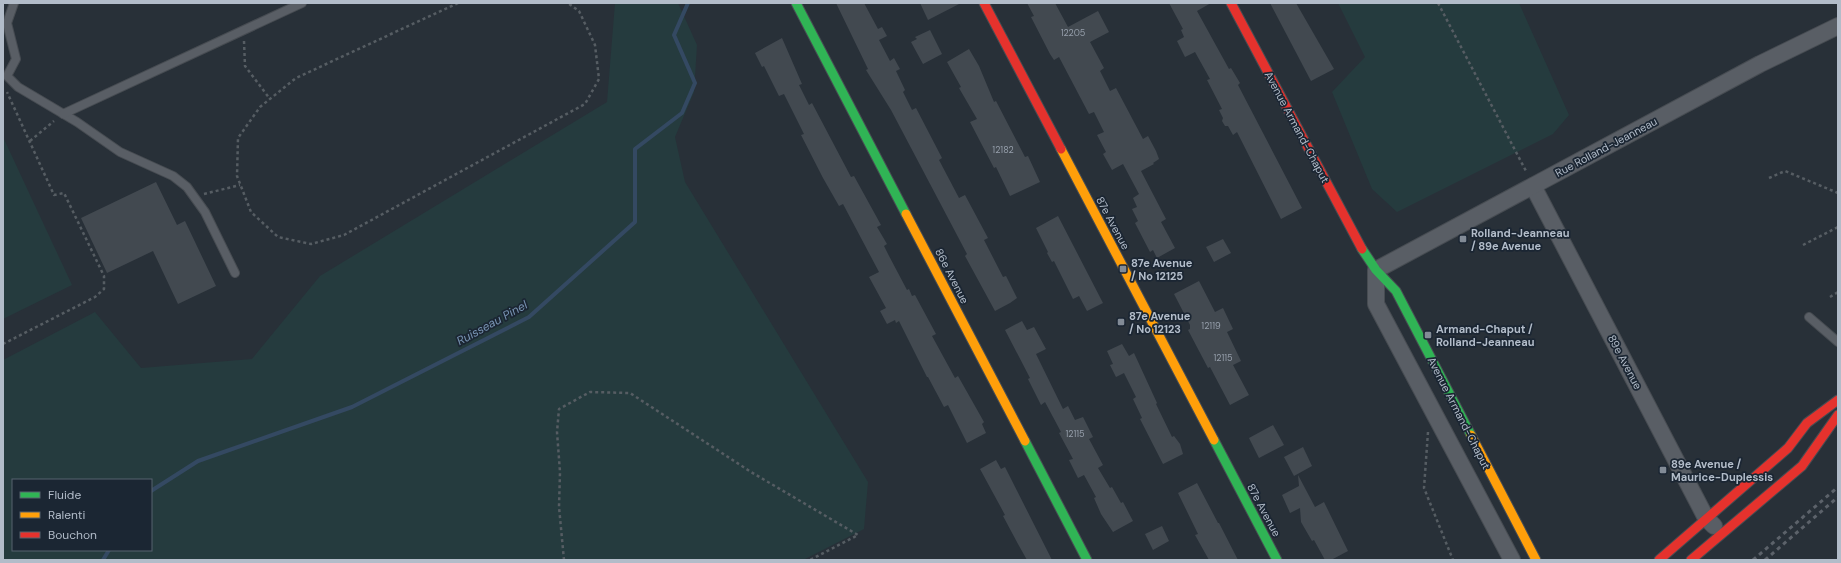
<svg xmlns="http://www.w3.org/2000/svg" width="1841" height="563" font-family="'DM Sans',sans-serif">
<style>
.green{fill:#253b3e;fill-rule:evenodd}
.lines{fill:none;stroke-linecap:round;stroke-linejoin:round}
.stream{stroke:#344962;stroke-width:4}
.building{fill:#424950}
.lane-casing{stroke:#474c52;stroke-width:10}
.street-casing{stroke:#474c52;stroke-width:18}
.fast-casing{stroke:#474c52;stroke-width:11}
.slow-casing{stroke:#474c52;stroke-width:11}
.jam-casing{stroke:#474c52;stroke-width:11}
.path{stroke:#565d63;stroke-width:2.5;stroke-dasharray:3 3;stroke-linecap:butt}
.lane{stroke:#595e65;stroke-width:8}
.street{stroke:#595e65;stroke-width:16}
.fast{stroke:#30b455;stroke-width:9}
.slow{stroke:#ff9f0a;stroke-width:9}
.jam{stroke:#e5322d;stroke-width:9}
.rail{stroke:#5c626a;stroke-width:3;stroke-dasharray:4 4;stroke-linecap:butt}
.poi-dot{fill:#828b96;stroke:#1b2633;stroke-width:1.5}
.labels{text-anchor:middle;dominant-baseline:central;stroke-width:3.5;stroke-linejoin:round;paint-order:stroke}
.number-label{font-size:9px;fill:#969fab}
.street-label{font-size:11px;fill:#b2bcc9;stroke:#1b2633}
.poi-label{font-size:11px;font-weight:bold;fill:#b2bcc9;stroke:#1b2633;text-anchor:start}
.water-label{font-size:12px;font-style:italic;fill:#7893b2;stroke:#1b2633}
</style>
<rect width="100%" height="100%" fill="#283038"/>
<g class="green">
<path d="M615,3h63l19,42 -3,47 -19,45 10,45 183,300 -4,47 -61,31h-800v-200l92,-48 46,56 111,-9 68,-83 287,-174zM13,480h138v70h-138z"/>
<polygon points="1338,3 1519,3 1569,115 1553,134 1397,212 1372,189 1332,92 1365,57"/>
<polygon points="3,137 72,285 3,319"/>
</g>
<g class="lines">
<g class="stream">
<polyline points="151,491 198,461 352,407 529,317 635,222 635,149 682,113 695,83 674,35 688,3"/>
<polyline points="103,560 109,550"/>
</g>
</g>
<g class="building">
<polygon points="836,3 864,3 878,29 882,27 887,36 879,40 890,61 894,58 900,69 896,71 905,90 903,92 912,110 916,108 942,158 939,160 959,198 965,195 988,238 984,240 1003,277 1006,276 1017,298 1010,303 995,311 965,256 967,254 891,110 866,70 868,69"/>
<polygon points="920,3 961,3 928,20"/>
<polygon points="1027,3 1055,3 1068,27 1098,11 1109,32 1090,42 1104,68 1100,71 1110,91 1116,88 1143,139 1148,136 1156,151 1159,159 1153,163 1154,164 1141,171 1166,219 1161,222 1175,248 1157,258 1153,250 1150,252 1135,223 1138,221 1132,209 1137,207 1133,198 1139,194 1123,164 1112,170 1103,154 1106,152 1097,135 1104,132 1094,112 1089,114 1059,57 1054,60 1050,54 1031,17 1034,16"/>
<polygon points="1169,3 1211,3 1197,11 1229,69 1231,68 1240,83 1238,85 1302,208 1281,219 1237,132 1233,135 1228,126 1225,126 1222,121 1223,118 1219,110 1222,109 1207,80 1210,79 1195,52 1185,57 1177,41 1184,37 1181,30 1183,29"/>
<polygon points="1270,3 1296,3 1334,69 1311,81"/>
<polygon points="930,30 942,54 923,64 911,42 917,39 915,37"/>
<polygon points="782,38 802,84 799,85 809,105 812,103 851,177 854,176 881,225 877,227 887,244 884,246 888,254 907,290 909,289 912,296 915,295 936,334 932,336 955,378 958,376 984,422 982,424 986,433 967,443 948,405 944,407 928,377 927,377 899,321 896,323 895,320 887,324 880,311 886,308 869,277 879,272 843,204 839,206 823,178 801,135 804,134 784,94 779,96 764,66 762,67 755,53"/>
<polygon points="969,49 979,66 994,102 996,101 1025,157 1028,156 1040,182 1010,196 996,167 994,168 970,122 977,119 959,88 961,87 947,62"/>
<polygon points="156,182 177,225 185,221 216,286 178,304 153,251 107,273 81,218"/>
<polygon points="1058,216 1103,303 1087,311 1079,296 1073,299 1054,261 1052,262 1047,253 1048,252 1036,228"/>
<polygon points="1223,239 1231,253 1214,262 1206,247"/>
<polygon points="1199,281 1215,312 1223,308 1233,329 1227,332 1241,361 1233,365 1249,395 1230,405 1210,367 1208,368 1188,330 1190,329 1190,325 1174,294"/>
<polygon points="1022,321 1027,330 1034,327 1046,349 1036,354 1063,409 1068,406 1075,420 1083,417 1093,437 1089,439 1103,465 1098,468 1110,488 1112,487 1121,503 1123,502 1133,521 1113,532 1101,514 1094,498 1096,497 1084,475 1078,478 1069,460 1073,459 1059,433 1061,432 1045,402 1041,405 1028,379 1030,378 1005,330"/>
<polygon points="1122,344 1129,356 1134,353 1157,403 1156,404 1172,437 1174,436 1180,444 1183,454 1163,464 1140,419 1142,418 1133,399 1136,397 1124,373 1116,377 1110,365 1113,364 1107,351"/>
<polygon points="1273,425 1284,445 1259,458 1249,438"/>
<polygon points="1303,447 1312,466 1294,476 1284,457"/>
<polygon points="996,460 1001,469 1005,467 1052,560 1027,560 1018,544 1003,516 1005,515 980,469"/>
<polygon points="1298,475 1315,507 1324,502 1348,551 1331,560 1325,560 1314,540 1312,541 1301,522 1300,508 1290,513 1282,495 1299,486"/>
<polygon points="1197,483 1218,523 1219,523 1238,560 1209,560 1195,535 1198,534 1178,493"/>
<polygon points="1162,526 1169,541 1153,550 1145,534"/>
</g>
<g class="lines">
<g class="lane-casing">
<g id="lane">
<polyline points="14,3 7,23 16,59 7,76 18,87 77,122 120,152 173,176 187,187 205,212 235,273"/>
<polyline points="63,114 302,3"/>
<polyline points="1809,317 1838,342"/>
</g>
</g>
<g class="street-casing">
<g id="street">
<polyline points="1533,186 1706,518 1714,526"/>
<polyline points="1512,560 1376,304 1376,270 1760,64 1838,26"/>
</g>
</g>
<g class="fast-casing">
<g id="fast">
<polyline points="796,3 906,214"/>
<polyline points="1362,249 1376,270 1396,291 1471,435"/>
<polyline points="1214,440 1277,560"/>
<polyline points="1025,441 1087,560"/>
</g>
</g>
<g class="slow-casing">
<g id="slow">
<polyline points="1061,149 1214,440"/>
<polyline points="906,214 1025,441"/>
<polyline points="1471,435 1536,560"/>
</g>
</g>
<g class="jam-casing">
<g id="jam">
<polyline points="984,3 1061,149"/>
<polyline points="1231,3 1362,249"/>
<polyline points="1659,560 1788,448 1807,423 1838,400"/>
<polyline points="1691,560 1802,466 1838,415"/>
</g>
</g>
<g class="path">
<polyline points="458,3 296,78 260,107 238,138 237,176 251,212 278,237 311,244 344,235 585,104 599,79 595,45 579,11 568,3"/>
<polyline points="1438,3 1527,173"/>
<polyline points="244,41 245,66 270,99"/>
<polyline points="30,141 54,121"/>
<polyline points="1769,178 1785,171 1838,193"/>
<polyline points="204,194 240,185"/>
<polyline points="1803,245 1838,227"/>
<polyline points="1830,297 1838,292"/>
<polyline points="3,344 95,297 104,289 104,276 64,193 54,195 7,92"/>
<polyline points="1428,432 1424,488 1453,560"/>
<polyline points="564,560 559,507 560,472 557,432 559,409 590,392 630,393 751,472 858,535 810,560"/>
</g>
<use href="#lane" class="lane"/>
<use href="#street" class="street"/>
<use href="#fast" class="fast"/>
<use href="#slow" class="slow"/>
<use href="#jam" class="jam"/>
<g class="rail">
<polyline points="1753,560 1838,487"/>
<polyline points="1765,560 1838,497"/>
</g>
</g>
<g class="poi-dot">
<rect x="1459" y="235" width="8" height="8" rx="2"/>
<rect x="1119" y="265" width="8" height="8" rx="2"/>
<rect x="1117" y="318" width="8" height="8" rx="2"/>
<rect x="1424" y="331" width="8" height="8" rx="2"/>
<rect x="1659" y="466" width="8" height="8" rx="2"/>
</g>
<g class="labels">
<g class="number-label">
<text x="1073" y="33">12205</text>
<text x="1003" y="150">12182</text>
<text x="1211" y="326">12119</text>
<text x="1223" y="358">12115</text>
<text x="1075" y="434">12115</text>
</g>
<g class="street-label">
<text transform="translate(1297 127) rotate(62)">Avenue Armand-Chaput</text>
<text transform="translate(1606 147) rotate(-28)">Rue Rolland-Jeanneau</text>
<text transform="translate(1113 223) rotate(62)">87e Avenue</text>
<text transform="translate(952 276) rotate(63)">86e Avenue</text>
<text transform="translate(1625 362) rotate(62)">89e Avenue</text>
<text transform="translate(1459 413) rotate(63)">Avenue Armand-Chaput</text>
<text transform="translate(1264 510) rotate(62)">87e Avenue</text>
</g>
<g class="poi-label">
<text x="1471" y="233">Rolland-Jeanneau<tspan x="1471" dy="13">/ 89e Avenue</tspan></text>
<text x="1131" y="263">87e Avenue<tspan x="1131" dy="13">/ No 12125</tspan></text>
<text x="1129" y="316">87e Avenue<tspan x="1129" dy="13">/ No 12123</tspan></text>
<text x="1436" y="329">Armand-Chaput /<tspan x="1436" dy="13">Rolland-Jeanneau</tspan></text>
<text x="1671" y="464">89e Avenue /<tspan x="1671" dy="13">Maurice-Duplessis</tspan></text>
</g>
<g class="water-label">
<text transform="translate(492 323) rotate(-29)">Ruisseau Pinel</text>
</g>
</g>
<rect width="1841" height="563" fill="none" stroke="#b2bcc9" stroke-width="8"/>
<rect x="12" y="479" width="140" height="72" fill="#1b2633" stroke="#57626f"/>
<rect x="20" y="492" width="20" height="6" fill="#30b455" stroke="#57626f"/>
<text x="48" y="499" font-size="12" fill="#b2bcc9">Fluide</text>
<rect x="20" y="512" width="20" height="6" fill="#ff9f0a" stroke="#57626f"/>
<text x="48" y="519" font-size="12" fill="#b2bcc9">Ralenti</text>
<rect x="20" y="532" width="20" height="6" fill="#e5322d" stroke="#57626f"/>
<text x="48" y="539" font-size="12" fill="#b2bcc9">Bouchon</text>
</svg>
